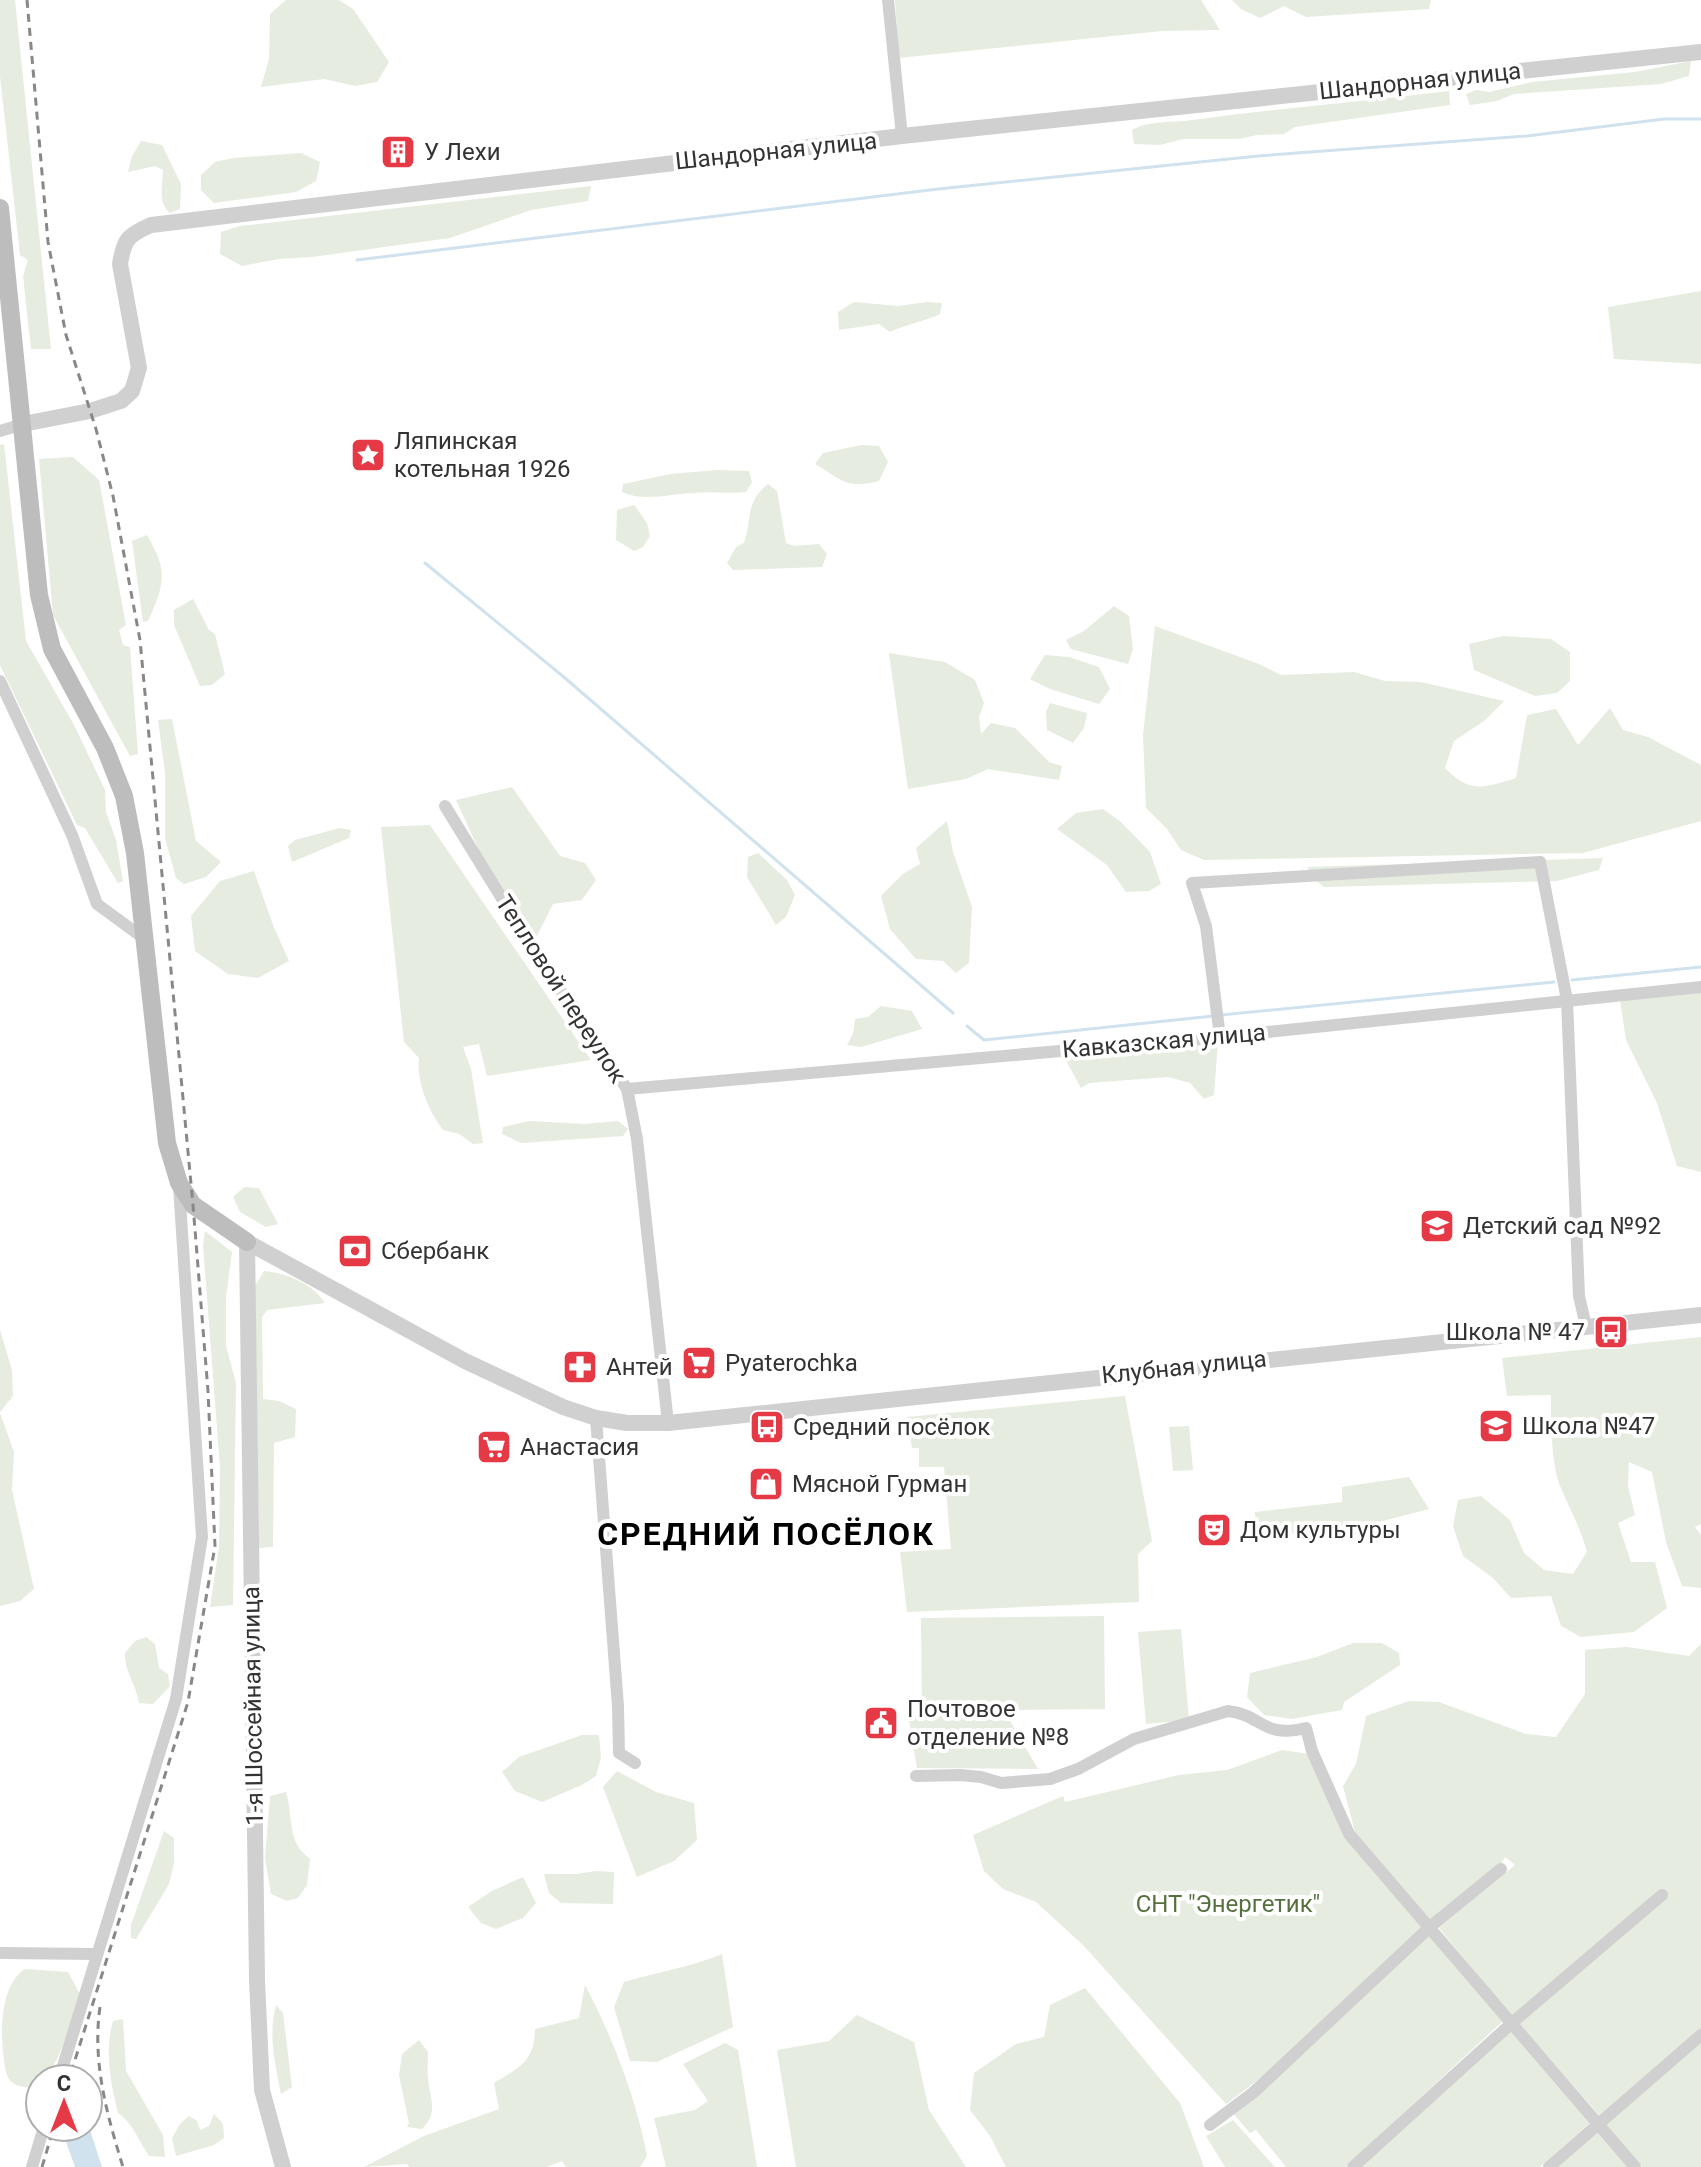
<svg xmlns="http://www.w3.org/2000/svg" width="1701" height="2167" font-family="Roboto,sans-serif">
<style>
.green{fill:#e6ecdf}
.water{fill:#cfe2ee}
.lines{fill:none;stroke-linecap:round;stroke-linejoin:round}
.stream{stroke:#cfe2ee;stroke-width:3}
.minor{stroke:#d0d0d0;stroke-width:12}
.tertiary{stroke:#d0d0d0;stroke-width:16}
.secondary{stroke:#bdbdbd;stroke-width:18}
.rail{stroke:#888;stroke-width:3;stroke-dasharray:8 6;stroke-linecap:butt}
.labels{text-anchor:middle;dominant-baseline:central;stroke-width:8;stroke-linejoin:round;paint-order:stroke}
.street-label{font-size:24px;fill:#333;stroke:#fff}
.poi-label{font-size:24px;fill:#333;stroke:#fff;text-anchor:start}
.park-label{font-size:24px;fill:#56703f;stroke:#fff}
.district-label{font-size:32px;font-weight:bold;letter-spacing:2px;fill:#000;stroke:#fff}
</style>
<rect width="100%" height="100%" fill="#fff"/>
<g class="green">
<polygon points="0,0 15,0 51,349 31,349 23,276 28,260 20,255 0,76"/>
<polygon points="286,0 339,0 353,9 389,62 377,82 355,86 324,79 261,87 269,59 270,14"/>
<polygon points="895,0 1201,0 1220,30 1162,31 899,58"/>
<polygon points="1232,0 1431,0 1429,9 1306,17 1284,6 1260,18 1241,9"/>
<polygon points="1691,61 1689,76 1661,84 1514,94 1497,101 1470,105 1466,94 1476,90 1489,92 1532,82 1635,72"/>
<path d="M1449,91l1,14 -155,22 -11,7 -27,1 -18,4h-56l-23,6 -26,-1 -2,-14c18,-10 40,-7 60,-10 85,-12 171,-18 257,-29z"/>
<path d="M141,141l21,4 19,39 -1,25 -10,4c-13,-11 -7,-28 -7,-43l-8,-4 -27,6 4,-16z"/>
<polygon points="301,153 320,162 316,181 296,192 214,203 201,190 201,175 215,162 233,158"/>
<polygon points="591,186 588,201 531,210 450,238 312,257 279,259 242,266 220,254 221,232 240,226"/>
<polygon points="1701,291 1701,364 1614,359 1608,307"/>
<path d="M854,302l44,4 29,-4 15,1 -2,11c-16,8 -34,10 -50,18l-11,-8 -40,6 -1,-18z"/>
<polygon points="4,444 26,641 74,725 105,790 106,812 116,840 123,881 118,883 85,828 77,825 0,665 0,445"/>
<path d="M861,445l18,1 9,16 -9,19c-34,8 -35,0 -64,-17l8,-11z"/>
<polygon points="73,457 99,480 126,625 119,630 123,645 130,647 138,754 130,756 53,615 39,459"/>
<path d="M717,470l32,1 3,11 -6,10c-19,2 -35,-1 -53,1 -24,1 -49,9 -71,-1l1,-8 48,-10z"/>
<path d="M768,484l9,7 9,52 8,3 25,-2 8,10 -5,13 -89,3 -6,-7 9,-16 8,-4c9,-26 0,-39 24,-59z"/>
<polygon points="634,505 647,523 650,536 643,547 634,551 616,540 617,510"/>
<path d="M147,535c21,36 18,48 1,86l-5,1 -11,-81z"/>
<polygon points="193,599 209,630 215,634 225,674 212,685 200,686 174,625 174,610"/>
<polygon points="1114,606 1129,616 1133,649 1128,664 1071,649 1066,640 1084,631"/>
<path d="M1155,626l104,38 22,11 73,-3 31,9 36,1 83,19 -20,20 -30,20 -9,27c25,26 39,20 71,10l11,-63 29,-6 22,36 32,-37 13,22 25,7 53,28v56l-118,32 -379,7 -23,-10 -14,-21 -21,-21 -3,-73z"/>
<polygon points="1503,636 1551,639 1570,652 1570,681 1557,693 1535,696 1474,670 1469,644"/>
<polygon points="889,653 945,662 975,680 984,703 979,717 981,734 991,723 1015,728 1049,762 1062,766 1059,780 988,769 966,779 908,789"/>
<polygon points="1045,655 1069,657 1099,667 1110,689 1099,704 1050,689 1030,679"/>
<polygon points="1050,703 1087,713 1084,728 1073,743 1047,730 1046,712"/>
<polygon points="172,719 196,841 221,862 206,877 184,884 176,878 165,838 165,773 158,720"/>
<polygon points="512,787 560,856 585,863 596,880 582,900 553,904 536,938 488,870 456,800"/>
<polygon points="1103,809 1121,822 1150,852 1161,884 1149,891 1126,892 1107,865 1057,829 1076,813"/>
<polygon points="947,821 953,852 972,907 969,963 956,973 943,961 916,959 890,929 881,896 903,874 920,864 916,848"/>
<path d="M430,825l161,235 -104,16 -8,-32 -16,3 8,22 12,74 -10,1 -14,-10 -16,-4c-14,-19 -27,-48 -24,-72l-15,-16 -23,-215z"/>
<polygon points="340,828 351,830 349,838 292,862 288,846 295,840"/>
<polygon points="758,853 787,880 795,895 786,917 776,925 747,877 748,857"/>
<polygon points="1603,858 1599,870 1557,881 1324,887 1315,880 1307,867"/>
<polygon points="254,871 273,925 289,961 258,978 228,974 195,951 191,916 220,881"/>
<polygon points="1701,992 1701,1172 1677,1166 1657,1103 1626,1040 1620,1000"/>
<polygon points="881,1006 912,1011 922,1029 861,1047 847,1045 853,1034 855,1019 868,1017"/>
<polygon points="1218,1041 1214,1095 1204,1099 1190,1083 1168,1077 1089,1083 1081,1088 1063,1055"/>
<polygon points="529,1121 584,1124 618,1121 628,1129 623,1136 521,1143 502,1134 503,1127"/>
<polygon points="244,1187 259,1188 278,1224 266,1227 240,1212 233,1197"/>
<polygon points="205,1231 232,1252 226,1297 226,1346 236,1383 233,1605 210,1607 219,1547 220,1467 203,1245"/>
<path d="M264,1271c23,2 49,13 61,32l-58,7 -5,7 1,82 16,2 17,8 -1,28 -21,6 -1,104 -14,1 -4,-262z"/>
<polygon points="0,1330 12,1370 13,1396 0,1412"/>
<path d="M1701,1337v187l-6,3 6,8v53l-19,-2 -16,-44 -14,-70 -23,-10 -1,24 7,29 -17,8 13,39h24l12,46 -33,24 -53,5 -20,-11 -10,-30 -40,2 -18,-20 -30,-22 -10,-30 5,-26 23,-4 29,24 14,33 20,17 29,4 14,-22c-6,-23 -17,-42 -26,-64 -10,-22 -10,-68 -10,-93l-44,1 -5,-38z"/>
<polygon points="1125,1396 1152,1541 1138,1554 1139,1602 907,1612 900,1552 951,1549 944,1467 919,1467 919,1448 912,1448 907,1417"/>
<polygon points="0,1413 14,1452 12,1490 34,1589 20,1601 0,1606"/>
<polygon points="1189,1426 1193,1470 1173,1471 1169,1427"/>
<polygon points="1409,1477 1429,1509 1375,1523 1256,1537 1255,1512 1342,1502 1342,1487"/>
<polygon points="1104,1616 1105,1709 922,1711 921,1618"/>
<polygon points="1181,1629 1189,1720 1146,1724 1138,1632"/>
<path d="M146,1637l9,7 4,24 9,6 2,12 -17,18 -14,-1c-3,-20 -14,-29 -14,-50l10,-12z"/>
<polygon points="1353,1643 1382,1643 1399,1653 1400,1665 1344,1702 1342,1710 1292,1719 1264,1715 1247,1697 1250,1673 1317,1657"/>
<polygon points="1701,1644 1701,2029 1600,2116 1518,2022 1516,2016 1511,2016 1439,1928 1515,1865 1505,1857 1498,1868 1431,1921 1355,1832 1343,1786 1356,1764 1366,1716 1409,1701 1439,1702 1526,1734 1556,1737 1585,1694 1585,1650 1627,1647 1689,1656"/>
<polygon points="908,1714 1010,1721 1038,1769 917,1768"/>
<polygon points="582,1735 599,1735 601,1758 596,1776 582,1785 542,1802 515,1791 502,1772 519,1757"/>
<polygon points="1282,1750 1309,1754 1343,1836 1423,1926 1267,2073 1226,2104 1084,1946 1036,1902 1003,1889 984,1871 973,1835 1063,1796 1065,1802 1179,1775 1227,1770"/>
<polygon points="617,1771 656,1792 694,1803 697,1840 674,1861 637,1877 603,1787"/>
<path d="M286,1792c8,27 0,49 24,67l-3,26 -9,13 -11,3 -16,-7 -6,-35 5,-63z"/>
<polygon points="164,1831 174,1838 174,1863 169,1884 136,1939 131,1938 131,1925"/>
<polygon points="596,1871 614,1872 613,1904 561,1903 549,1893 544,1874 576,1874"/>
<polygon points="523,1877 536,1903 523,1918 496,1929 481,1923 468,1907 492,1891"/>
<polygon points="1430,1935 1504,2020 1345,2167 1286,2167 1256,2130 1250,2133 1232,2112"/>
<path d="M722,1954l11,73 -76,35 -27,-1 -16,-54 10,-25c33,-10 67,-15 98,-28z"/>
<path d="M25,1969l43,3 12,22c-7,19 -22,81 -40,85l-3,8c-8,0 -17,1 -24,-4 -7,-5 -8,-15 -9,-23 -4,-28 -4,-75 21,-91z"/>
<path d="M585,1985c28,53 51,113 62,171l-7,11h-74l-4,-6 -15,6h-138l-2,-3 -43,3 60,-31 75,-27 -5,-26c25,-15 41,-22 41,-54l44,-11z"/>
<polygon points="1085,1988 1180,2103 1204,2167 1006,2167 990,2136 970,2110 974,2073 1016,2044 1044,2037 1050,2005"/>
<path d="M276,2005l7,8 9,74 -11,7c-6,-29 -13,-60 -5,-89z"/>
<polygon points="857,2015 914,2042 929,2110 966,2167 796,2167 777,2050 829,2041"/>
<path d="M123,2019l3,52 37,64 2,22 -16,-1c-11,-16 -16,-33 -31,-43 -7,-29 -14,-62 -5,-92z"/>
<polygon points="1512,2029 1591,2122 1540,2167 1357,2167"/>
<polygon points="1701,2039 1701,2167 1642,2167 1603,2123"/>
<path d="M419,2040l9,12c0,9 -1,18 0,27 2,20 11,34 -6,50l-15,-2 2,-4 -10,-48 3,-21z"/>
<polygon points="725,2043 738,2050 757,2167 666,2167 654,2118 695,2110 708,2101 683,2064"/>
<polygon points="214,2114 223,2124 224,2138 214,2145 176,2156 172,2138 180,2124 189,2116 197,2121 200,2130 209,2126"/>
<polygon points="1233,2120 1275,2167 1225,2167 1206,2136"/>
<polygon points="1598,2129 1631,2167 1554,2167"/>
</g>
<polygon class="water" points="88,2124 102,2167 75,2167 64,2136 67,2127 88,2127"/>
<g class="lines">
<g class="stream">
<polyline points="357,260 938,189 1258,156 1527,136 1664,119 1701,119"/>
<polyline points="425,563 565,678 953,1013"/>
<polyline points="1572,980 1701,967"/>
<polyline points="1221,1015 1554,982"/>
<polyline points="967,1026 984,1040 1213,1016"/>
</g>
<g class="minor">
<polyline points="888,0 902,136"/>
<polyline points="0,431 23,424"/>
<polyline points="0,681 72,835 97,904 142,937"/>
<polyline points="445,806 538,957 627,1089 637,1139 668,1423"/>
<polyline points="1220,1037 1206,926 1192,883 1540,862 1567,1000 1579,1296 1586,1326"/>
<polyline points="627,1089 1220,1037 1701,987"/>
<polyline points="596,1418 618,1706 619,1753 635,1763"/>
<path d="M916,1776l44,-1 21,2 20,6 49,-4 28,-10 56,-30 94,-28c35,4 34,28 78,17l6,23 37,83 286,333"/>
<polyline points="0,1953 97,1954"/>
<polyline points="59,2079 176,1699 202,1537 179,1186"/>
<polyline points="1210,2125 1254,2092 1430,1927 1501,1869"/>
<polyline points="32,2167 44,2127"/>
<polyline points="1353,2167 1513,2022 1662,1895"/>
<polyline points="1549,2167 1701,2035"/>
</g>
<g class="tertiary">
<path d="M23,424l67,-13 31,-10 11,-10 7,-23 -19,-104c4,-25 8,-29 31,-39l751,-89 799,-84"/>
<polyline points="283,2167 262,2090 257,1980 247,1242 465,1361 563,1407 596,1418 627,1423 668,1423 1701,1315"/>
</g>
<polyline class="secondary" points="0,208 39,595 52,649 105,748 124,796 135,853 167,1143 179,1183 193,1205 247,1242"/>
<g class="rail">
<polyline points="27,0 48,242 66,335 96,429 113,496 140,640 193,1205 208,1391 215,1546 188,1702 69,2079"/>
<path d="M100,2007c-8,55 7,108 23,160"/>
<polyline points="42,2167 54,2127"/>
</g>
</g>
<defs>
<g id="building-square" transform="scale(1.8)"><rect x="-9" y="-9" width="18" height="18" rx="4" fill="#e63946" stroke="#fff"/><path d="M-4-6H4V6H1V3H-1V6H-4ZM-2.5-4.3h1.7v1.8h-1.7ZM.8-4.3h1.7v1.8H.8ZM-2.5-1h1.7V.8h-1.7ZM.8-1h1.7V.8H.8Z" fill="#fff"/></g>
<g id="sight-square" transform="scale(1.8)"><rect x="-9" y="-9" width="18" height="18" rx="4" fill="#e63946" stroke="#fff"/><path d="M0-6L1.8-2.2L6-1.7L2.9 1.2L3.7 5.4L0 3.3L-3.7 5.4L-2.9 1.2L-6-1.7L-1.8-2.2Z" fill="#fff"/></g>
<g id="school-square" transform="scale(1.8)"><rect x="-9" y="-9" width="18" height="18" rx="4" fill="#e63946" stroke="#fff"/><path d="M0-5L7-2L0 1L-7-2ZM-4 1L0 2.5L4 1V4Q0 6-4 4Z" fill="#fff"/></g>
<g id="bank-square" transform="scale(1.8)"><rect x="-9" y="-9" width="18" height="18" rx="4" fill="#e63946" stroke="#fff"/><path d="M-6-4H6V4H-6ZM0-2.3a2.3 2.3 0 1 0 0 4.6a2.3 2.3 0 1 0 0-4.6Z" fill="#fff"/></g>
<g id="bus-square" transform="scale(1.8)"><rect x="-9" y="-9" width="18" height="18" rx="4" fill="#e63946" stroke="#fff"/><path d="M-5-6H5V4H4V6H2V4H-2V6H-4V4H-5ZM-3.5-4V0h7V-4ZM-3.5 1.2v1.5H-2V1.2ZM2 1.2v1.5H3.5V1.2Z" fill="#fff"/></g>
<g id="supermarket-square" transform="scale(1.8)"><rect x="-9" y="-9" width="18" height="18" rx="4" fill="#e63946" stroke="#fff"/><path d="M-6-5.5h2.5l.6 2H6L4.5 2H-2.5L-4.4-4H-6ZM-1.5 3.2a1.3 1.3 0 1 0 .1 0ZM3 3.2a1.3 1.3 0 1 0 .1 0Z" fill="#fff"/></g>
<g id="pharmacy-square" transform="scale(1.8)"><rect x="-9" y="-9" width="18" height="18" rx="4" fill="#e63946" stroke="#fff"/><path d="M-2-6h4v4h4v4h-4v4h-4v-4h-4v-4h4Z" fill="#fff"/></g>
<g id="shop-square" transform="scale(1.8)"><rect x="-9" y="-9" width="18" height="18" rx="4" fill="#e63946" stroke="#fff"/><path d="M-5-2.5h2.3a2.7 3.5 0 0 1 5.4 0H5L5.5 6h-11ZM-1.5-2.5h3a1.5 2.3 0 0 0-3 0Z" fill="#fff"/></g>
<g id="theatre-square" transform="scale(1.8)"><rect x="-9" y="-9" width="18" height="18" rx="4" fill="#e63946" stroke="#fff"/><path d="M-5-5.5Q0-4 5-5.5V0Q5 5 0 6Q-5 5-5 0ZM-3.3-2.5H-1v1.5H-3.3ZM1-2.5H3.3v1.5H1ZM-2.8 1Q0 5.5 2.8 1Z" fill="#fff"/></g>
<g id="civic-square" transform="scale(1.8)"><rect x="-9" y="-9" width="18" height="18" rx="4" fill="#e63946" stroke="#fff"/><path d="M-.6-6.5H3V-4.5H.6V-3L4-1V1h2V6H-6V1h2V-1L-.6-3ZM-1.2 2.5V6h2.4V2.5Z" fill="#fff"/></g>
</defs>
<g fill-rule="evenodd">
<use href="#building-square" x="398" y="152"/>
<use href="#sight-square" x="368" y="455"/>
<use href="#school-square" x="1437" y="1226"/>
<use href="#bank-square" x="355" y="1251"/>
<use href="#bus-square" x="1611" y="1332"/>
<use href="#supermarket-square" x="699" y="1363"/>
<use href="#pharmacy-square" x="580" y="1367"/>
<use href="#school-square" x="1496" y="1426"/>
<use href="#bus-square" x="767" y="1427"/>
<use href="#supermarket-square" x="494" y="1447"/>
<use href="#shop-square" x="766" y="1484"/>
<use href="#theatre-square" x="1214" y="1530"/>
<use href="#civic-square" x="881" y="1723"/>
</g>
<g class="labels">
<g class="street-label">
<text transform="translate(1420 81) rotate(-6)">Шандорная улица</text>
<text transform="translate(776 151) rotate(-6)">Шандорная улица</text>
<text transform="translate(561 989) rotate(57)">Тепловой переулок</text>
<text transform="translate(1164 1041) rotate(-5)">Кавказская улица</text>
<text transform="translate(1184 1367) rotate(-6)">Клубная улица</text>
<text transform="translate(253 1706) rotate(-91)">1-я Шоссейная улица</text>
</g>
<g class="poi-label">
<text x="424" y="152">У Лехи</text>
<text x="394" y="441">Ляпинская<tspan x="394" dy="28">котельная 1926</tspan></text>
<text x="1463" y="1226">Детский сад №92</text>
<text x="381" y="1251">Сбербанк</text>
<text x="1585" y="1332" text-anchor="end">Школа № 47</text>
<text x="725" y="1363">Pyaterochka</text>
<text x="606" y="1367">Антей</text>
<text x="1522" y="1426">Школа №47</text>
<text x="793" y="1427">Средний посёлок</text>
<text x="520" y="1447">Анастасия</text>
<text x="792" y="1484">Мясной Гурман</text>
<text x="1240" y="1530">Дом культуры</text>
<text x="907" y="1709">Почтовое<tspan x="907" dy="28">отделение №8</tspan></text>
</g>
<g class="park-label">
<text x="1228" y="1904">СНТ "Энергетик"</text>
</g>
<g class="district-label">
<text x="766" y="1534">СРЕДНИЙ ПОСЁЛОК</text>
</g>
</g>
<g transform="translate(64 2103)"><circle r="38" fill="#ffffff" stroke="#adadad" stroke-width="2"/>
<path d="M0-6L14 30L0 20L-14 30Z" fill="#e63946"/>
<text y="-12" font-size="22" font-weight="bold" text-anchor="middle" fill="#333333">С</text>
</g>
</svg>
